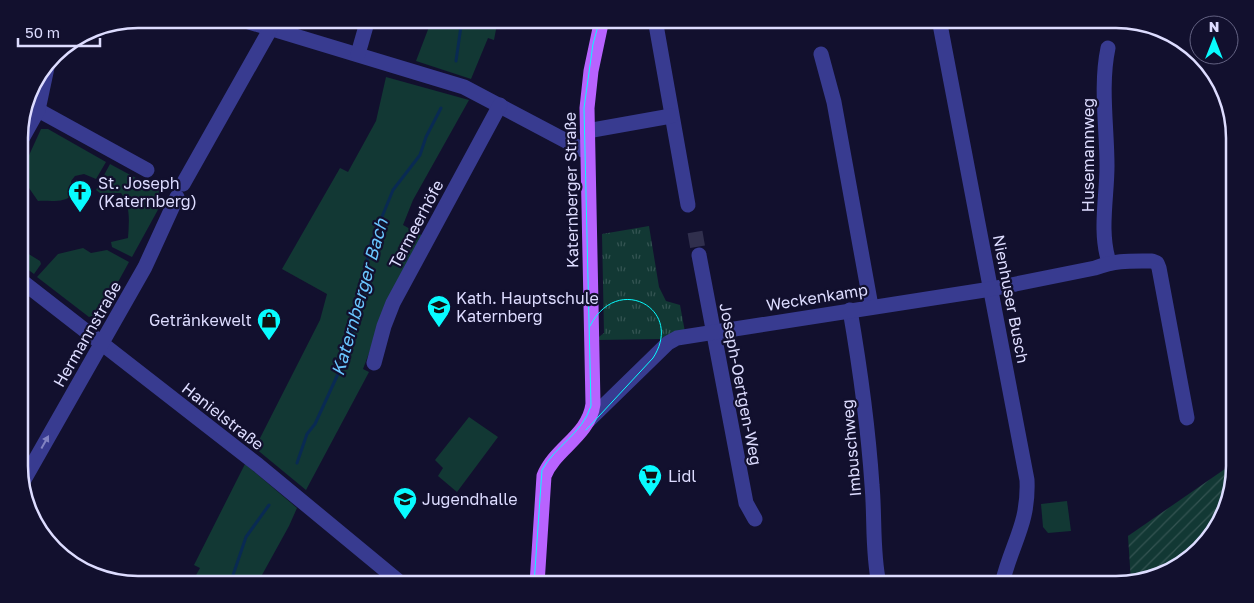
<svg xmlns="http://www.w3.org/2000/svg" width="1254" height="603" font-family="'Golos Text',sans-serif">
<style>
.grass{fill:url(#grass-tufts)}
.park{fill:#123834}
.garden{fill:url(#garden-furrows)}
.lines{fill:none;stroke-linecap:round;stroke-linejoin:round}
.stream{stroke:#092a53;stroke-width:3}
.minor-tunnel{stroke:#302f4d;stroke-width:15;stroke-dasharray:15 8;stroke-linecap:butt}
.minor{stroke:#383b90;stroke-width:15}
.major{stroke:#b863ff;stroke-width:15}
.tram{stroke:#08fbff;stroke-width:1}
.oneway{fill:#8283c2}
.labels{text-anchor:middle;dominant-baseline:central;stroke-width:4.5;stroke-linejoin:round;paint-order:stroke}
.street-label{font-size:16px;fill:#dddcff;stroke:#12102e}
.poi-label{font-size:16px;fill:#dddcff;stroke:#12102e;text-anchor:start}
.water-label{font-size:18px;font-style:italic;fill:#6ac6ff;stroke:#12102e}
.rim{fill:none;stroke:#dddcff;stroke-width:2.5}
</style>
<defs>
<pattern id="grass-tufts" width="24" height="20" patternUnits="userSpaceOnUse" patternTransform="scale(1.25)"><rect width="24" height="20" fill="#123834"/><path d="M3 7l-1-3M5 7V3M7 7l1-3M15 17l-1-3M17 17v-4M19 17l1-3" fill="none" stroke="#345452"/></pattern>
<pattern id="garden-furrows" width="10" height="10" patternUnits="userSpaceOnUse" patternTransform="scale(1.25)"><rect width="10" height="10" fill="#123834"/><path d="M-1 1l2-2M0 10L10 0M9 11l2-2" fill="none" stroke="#345452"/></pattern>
</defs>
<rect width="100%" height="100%" fill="#12102e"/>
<polygon class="grass" points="649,226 659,287 666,301 680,305 685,332 661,339 595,340 604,333 602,234"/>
<g class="park">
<polygon points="432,19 498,19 494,40 488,38 471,79 416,61"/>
<polygon points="386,77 469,100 413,200 403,225 423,236 386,308 363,369 369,372 306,490 255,448 320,320 327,294 282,269 340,168 348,172 376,121"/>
<path d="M41,129h7l58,33 -10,17 -12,-5 -9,2 -4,5 2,13c-9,10 -24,6 -35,7l-18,-26z"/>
<path d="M110,164l50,27v15l-28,51 -20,-10 -1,-5 17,-4c1,-16 3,-32 -7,-45h-21l-4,-3z"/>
<polygon points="19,244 27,253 40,261 41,264 34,274 19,263"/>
<polygon points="83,248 91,253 107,250 129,262 101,313 89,317 37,277 58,254"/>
<polygon points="469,417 498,437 457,492 438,476 443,468 435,460"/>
<polygon points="245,464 297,508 289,526 257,584 191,584 200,568 194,565"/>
<polygon points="1067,501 1071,531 1048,533 1043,527 1041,504"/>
</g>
<polygon class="garden" points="1235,462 1223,518 1182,564 1131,582 1128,536"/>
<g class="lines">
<g class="stream">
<polyline points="456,61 462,19"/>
<polyline points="297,463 307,434 315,424 338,374 352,332 370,246 393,190 420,155 426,137 441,108"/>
<polyline points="230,584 246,537 269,505"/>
</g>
<polyline class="minor-tunnel" points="695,232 699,255"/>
<g class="minor">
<polyline points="239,19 464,87 587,152"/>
<polyline points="655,19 688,205"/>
<path d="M939,19l88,461c2,45 -16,64 -25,104"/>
<path d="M1108,48c-8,38 -1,79 -1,118 0,31 -8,66 2,96"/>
<polyline points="358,54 368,19"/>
<polyline points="821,54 834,102 871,306"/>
<polyline points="38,110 147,170"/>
<polyline points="587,131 671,116"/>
<polyline points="19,144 38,110 48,63"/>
<polyline points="183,184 271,28"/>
<polyline points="699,255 746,503 755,519"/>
<polyline points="19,279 258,465 402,584"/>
<path d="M850,310c10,58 18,116 22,175 3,33 0,67 7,99"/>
<polyline points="374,363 384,326 393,303 500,105"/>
<path d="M588,421l80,-78 9,-5 314,-49 104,-21c22,-8 34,-7 57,-7l5,2 2,5 28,150"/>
<polyline points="21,485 145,267 177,197"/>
</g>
<path class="major" d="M537,584l7,-108c11,-28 45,-40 49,-72l-6,-296 4,-37 11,-52"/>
<g class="tram">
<path d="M586,430l67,-72c32,-49 -36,-86 -63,-32"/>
<path d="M534,584l8,-114c13,-24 40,-36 49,-64l-7,-298 9,-64 7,-25"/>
</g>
</g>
<defs><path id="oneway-solid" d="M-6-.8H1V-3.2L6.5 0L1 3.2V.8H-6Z" transform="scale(1.25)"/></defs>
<use class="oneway" href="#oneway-solid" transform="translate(45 442) rotate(-61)"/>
<defs>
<g id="church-pin" transform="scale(1.25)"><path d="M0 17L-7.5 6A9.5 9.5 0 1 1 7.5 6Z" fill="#08fbff" stroke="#12102e"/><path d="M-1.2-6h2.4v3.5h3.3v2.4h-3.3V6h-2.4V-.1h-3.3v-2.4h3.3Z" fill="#111"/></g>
<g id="school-pin" transform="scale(1.25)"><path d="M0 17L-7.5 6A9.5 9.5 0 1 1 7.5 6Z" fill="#08fbff" stroke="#12102e"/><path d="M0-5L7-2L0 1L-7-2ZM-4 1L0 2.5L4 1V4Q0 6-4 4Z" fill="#111"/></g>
<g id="shop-pin" transform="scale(1.25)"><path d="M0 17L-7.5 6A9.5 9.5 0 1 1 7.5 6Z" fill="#08fbff" stroke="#12102e"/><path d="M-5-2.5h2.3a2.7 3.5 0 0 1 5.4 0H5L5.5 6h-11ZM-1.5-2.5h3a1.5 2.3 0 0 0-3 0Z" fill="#111"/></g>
<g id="supermarket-pin" transform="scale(1.25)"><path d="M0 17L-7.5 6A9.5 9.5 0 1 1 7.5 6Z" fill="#08fbff" stroke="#12102e"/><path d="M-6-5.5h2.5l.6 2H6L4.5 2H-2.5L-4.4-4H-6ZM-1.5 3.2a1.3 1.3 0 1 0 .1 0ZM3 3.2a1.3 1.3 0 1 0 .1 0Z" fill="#111"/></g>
</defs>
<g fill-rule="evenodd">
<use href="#church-pin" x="80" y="192"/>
<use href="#school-pin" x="439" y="307"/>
<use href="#shop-pin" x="269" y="320"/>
<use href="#supermarket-pin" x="650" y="476"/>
<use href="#school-pin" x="405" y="499"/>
</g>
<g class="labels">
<g class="street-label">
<text transform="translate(1088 155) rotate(-90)">Husemannweg</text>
<text transform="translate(571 190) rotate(-91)">Katernberger Straße</text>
<text transform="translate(416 224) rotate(-62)">Termeerhöfe</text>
<text transform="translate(817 297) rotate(-9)">Weckenkamp</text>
<text transform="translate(1011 299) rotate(79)">Nienhuser Busch</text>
<text transform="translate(87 334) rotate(-60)">Hermannstraße</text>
<text transform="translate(741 384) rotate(79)">Joseph-Oertgen-Weg</text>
<text transform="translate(223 416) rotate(38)">Hanielstraße</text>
<text transform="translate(851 448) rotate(-95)">Imbuschweg</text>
</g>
<g class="poi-label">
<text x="98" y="183">St. Joseph<tspan x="98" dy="18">(Katernberg)</tspan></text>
<text x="456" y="298">Kath. Hauptschule<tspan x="456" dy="18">Katernberg</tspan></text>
<text x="252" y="320" text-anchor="end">Getränkewelt</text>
<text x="668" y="476">Lidl</text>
<text x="422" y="499">Jugendhalle</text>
</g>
<g class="water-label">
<text transform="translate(359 297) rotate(-74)">Katernberger Bach</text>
</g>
</g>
<path d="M0 0H1254V603H0ZM138 28H1116A110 110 0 0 1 1226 138V466A110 110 0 0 1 1116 576H138A110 110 0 0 1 28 466V138A110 110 0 0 1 138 28Z" fill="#12102e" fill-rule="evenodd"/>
<path class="rim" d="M138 28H1116A110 110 0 0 1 1226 138V466A110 110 0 0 1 1116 576H138A110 110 0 0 1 28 466V138A110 110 0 0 1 138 28Z"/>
<g transform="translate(1214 40)"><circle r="24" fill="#12102e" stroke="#636282"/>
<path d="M0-4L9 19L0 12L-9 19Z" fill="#08fbff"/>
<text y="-8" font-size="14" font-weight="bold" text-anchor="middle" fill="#dddcff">N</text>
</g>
<path d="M18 38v8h82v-8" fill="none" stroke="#dddcff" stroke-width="2.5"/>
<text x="25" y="38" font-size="15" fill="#dddcff" stroke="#12102e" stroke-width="4" paint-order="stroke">50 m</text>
</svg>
